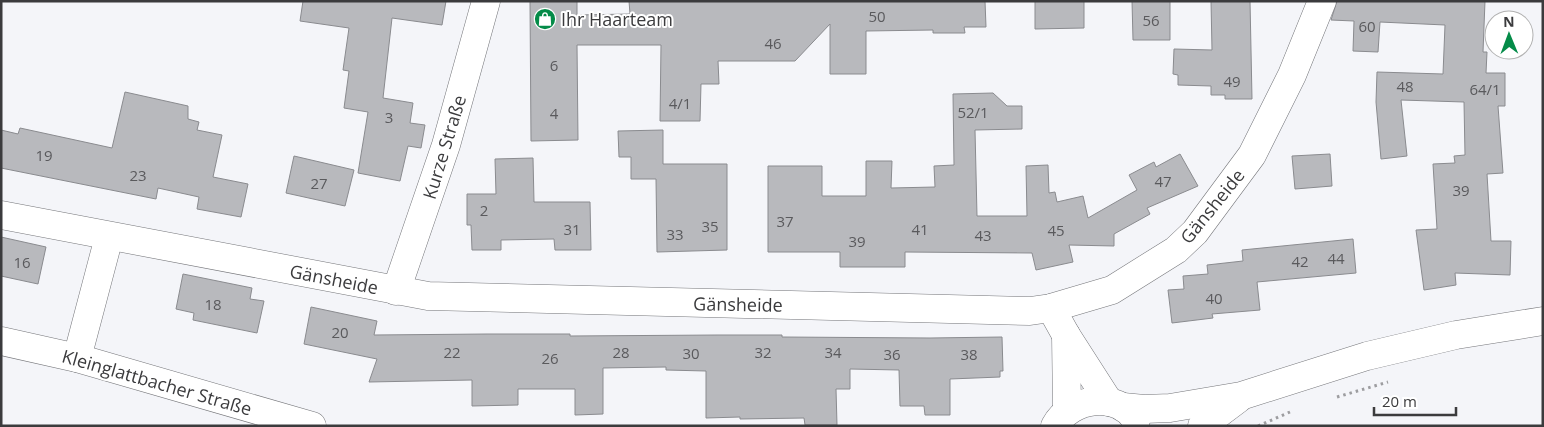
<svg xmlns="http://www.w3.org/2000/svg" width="1544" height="427" font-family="'Open Sans',sans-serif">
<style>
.building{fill:#b8b9bd;stroke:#8a8b8f}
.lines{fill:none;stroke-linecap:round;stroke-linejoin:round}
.minor-casing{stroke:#75767a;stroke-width:29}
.tertiary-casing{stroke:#75767a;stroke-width:29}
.path{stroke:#9d9da0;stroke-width:3;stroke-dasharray:2.5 4;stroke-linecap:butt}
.minor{stroke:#fff;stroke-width:28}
.tertiary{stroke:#fff;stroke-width:28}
.labels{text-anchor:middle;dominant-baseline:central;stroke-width:4;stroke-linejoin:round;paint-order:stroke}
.number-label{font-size:15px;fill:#5a5a5d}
.poi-label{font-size:18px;fill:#3b3b3d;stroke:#fff;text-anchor:start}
.street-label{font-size:18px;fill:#3b3b3d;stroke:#fff}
</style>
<rect width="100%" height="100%" fill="#f4f5f9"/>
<g class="building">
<polygon points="303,1 446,1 442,25 392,18 383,98 413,103 410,123 425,125 421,148 408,146 400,181 358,173 368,112 344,108 349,71 343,70 349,28 300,21"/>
<polygon points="530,1 577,1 577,15 630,14 629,1 985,1 986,27 964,27 965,33 933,33 933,30 866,31 866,74 830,74 830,24 795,61 718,61 719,84 701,84 700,121 660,121 661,45 577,45 578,140 531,141"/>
<polygon points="1035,1 1084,1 1084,28 1035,29"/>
<polygon points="1132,1 1170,1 1170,40 1133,40"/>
<polygon points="1211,1 1250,1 1252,99 1225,99 1225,95 1211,95 1211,86 1178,85 1178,75 1173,74 1174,49 1212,50"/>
<polygon points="1337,1 1485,1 1483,52 1487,52 1486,73 1505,73 1505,106 1498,106 1503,173 1487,174 1491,241 1511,241 1510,275 1455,273 1456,285 1424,290 1416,230 1437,229 1433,164 1455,163 1454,156 1465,155 1464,102 1401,100 1407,156 1381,159 1376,102 1377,72 1443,74 1445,25 1380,22 1378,52 1353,51 1354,21 1331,20"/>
<polygon points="125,92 188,106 188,119 199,122 197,130 222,135 213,177 248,184 241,217 197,209 199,197 158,188 156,199 1,168 1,130 18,134 20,128 112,148"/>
<polygon points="993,93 1007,106 1022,106 1022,129 975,130 977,216 1027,216 1026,166 1048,165 1049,193 1055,192 1057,202 1083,196 1088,218 1137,190 1129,175 1154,162 1156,167 1180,154 1198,186 1147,208 1150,214 1114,234 1114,246 1069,245 1073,262 1036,270 1032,253 905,252 905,267 840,267 840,252 768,252 768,166 822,166 822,196 866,196 866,161 892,161 891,188 935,187 934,166 954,165 953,94"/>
<polygon points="663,130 663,164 727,164 727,250 657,252 656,179 631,179 631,157 619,157 618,131"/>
<polygon points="1330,154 1332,186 1295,189 1292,156"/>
<polygon points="294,156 354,170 345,206 286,193"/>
<polygon points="533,158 534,202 590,202 591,250 555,250 554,239 501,240 501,250 472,250 471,225 467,225 467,194 496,194 495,159"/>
<polygon points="1,237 46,247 38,284 1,276"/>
<polygon points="1353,239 1356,273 1257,282 1260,310 1212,314 1213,318 1172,323 1168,290 1184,289 1183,276 1208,274 1207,265 1243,261 1242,250"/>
<polygon points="183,274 252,288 250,299 264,301 257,333 193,320 194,313 176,309"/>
<polygon points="311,307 377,321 374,335 487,334 570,334 570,336 717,335 782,335 782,337 930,338 1002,337 1003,371 1000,371 1000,377 950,379 950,415 925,415 924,406 900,406 899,370 850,369 850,389 836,389 837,425 805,425 804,418 740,419 740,417 706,418 706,371 666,370 666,367 603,368 603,414 575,415 575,389 518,389 518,405 472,406 472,380 369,382 377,359 304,344"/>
</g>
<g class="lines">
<g class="minor-casing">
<g id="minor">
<polyline points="1,215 428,296 1030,311 1051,308 1112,290 1176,250 1195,232 1252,155 1292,75 1322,1"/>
<polyline points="396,291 446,145 486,1"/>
<polyline points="1051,308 1066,335 1109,402"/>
<polyline points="1066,335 1067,411"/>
<polyline points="77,358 109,237"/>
</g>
</g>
<g class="tertiary-casing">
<g id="tertiary">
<polyline points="1,341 77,358 312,426"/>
<polyline points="1123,407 1144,409 1170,408 1241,396 1367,356 1456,335 1543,321"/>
<path d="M1055,426c16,-29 62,-35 81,-6"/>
<polyline points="1202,426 1238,399"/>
</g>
</g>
<g class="path">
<polyline points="1337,397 1388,382"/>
<polyline points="1258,426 1290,412"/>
</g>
<use href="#minor" class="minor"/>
<use href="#tertiary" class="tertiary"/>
</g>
<defs>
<g id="shop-disc" transform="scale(1.125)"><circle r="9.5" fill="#048b48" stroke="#fff"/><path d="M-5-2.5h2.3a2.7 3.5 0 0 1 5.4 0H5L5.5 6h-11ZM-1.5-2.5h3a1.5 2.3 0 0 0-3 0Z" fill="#fff"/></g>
</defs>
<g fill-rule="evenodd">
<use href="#shop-disc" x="545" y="19"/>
</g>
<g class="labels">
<g class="number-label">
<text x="877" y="16">50</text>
<text x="1151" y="20">56</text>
<text x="1367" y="26">60</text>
<text x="773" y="43">46</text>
<text x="554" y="65">6</text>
<text x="1232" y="81">49</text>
<text x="1405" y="86">48</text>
<text x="1485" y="89">64/1</text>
<text x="680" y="103">4/1</text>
<text x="973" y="112">52/1</text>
<text x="554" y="113">4</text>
<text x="389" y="117">3</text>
<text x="44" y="155">19</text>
<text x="138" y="175">23</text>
<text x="1163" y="181">47</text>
<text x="319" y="183">27</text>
<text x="1461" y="190">39</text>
<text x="484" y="210">2</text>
<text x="785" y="221">37</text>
<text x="710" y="226">35</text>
<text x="572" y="229">31</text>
<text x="920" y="229">41</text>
<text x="1056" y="230">45</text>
<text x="675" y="234">33</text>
<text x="983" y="235">43</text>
<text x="857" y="241">39</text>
<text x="1336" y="258">44</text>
<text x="1300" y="261">42</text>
<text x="22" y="262">16</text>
<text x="1214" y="298">40</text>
<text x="213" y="304">18</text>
<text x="340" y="332">20</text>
<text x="452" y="352">22</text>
<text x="621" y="352">28</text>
<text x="763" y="352">32</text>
<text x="833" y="352">34</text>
<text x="691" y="353">30</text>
<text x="892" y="354">36</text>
<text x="969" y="354">38</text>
<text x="550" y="358">26</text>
</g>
<g class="poi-label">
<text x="561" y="19">Ihr Haarteam</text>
</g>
<g class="street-label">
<text transform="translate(444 147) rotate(-73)">Kurze Straße</text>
<text transform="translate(1212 206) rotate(-51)">Gänsheide</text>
<text transform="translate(334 279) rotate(11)">Gänsheide</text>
<text transform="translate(738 304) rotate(1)">Gänsheide</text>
<text transform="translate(157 382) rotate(16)">Kleinglattbacher Straße</text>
</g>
</g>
<rect width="1544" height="427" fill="none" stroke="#3b3b3d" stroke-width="5"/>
<g transform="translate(1509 35) rotate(359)"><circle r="24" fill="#ffffff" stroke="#b1b1b1"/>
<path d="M0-4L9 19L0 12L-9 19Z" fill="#048b48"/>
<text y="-8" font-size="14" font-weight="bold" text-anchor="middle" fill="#3b3b3d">N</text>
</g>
<path d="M1374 407v8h82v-8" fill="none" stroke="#3b3b3d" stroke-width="2.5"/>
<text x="1382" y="407" font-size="15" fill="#3b3b3d" stroke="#ffffff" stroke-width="4" paint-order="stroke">20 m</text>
</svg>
